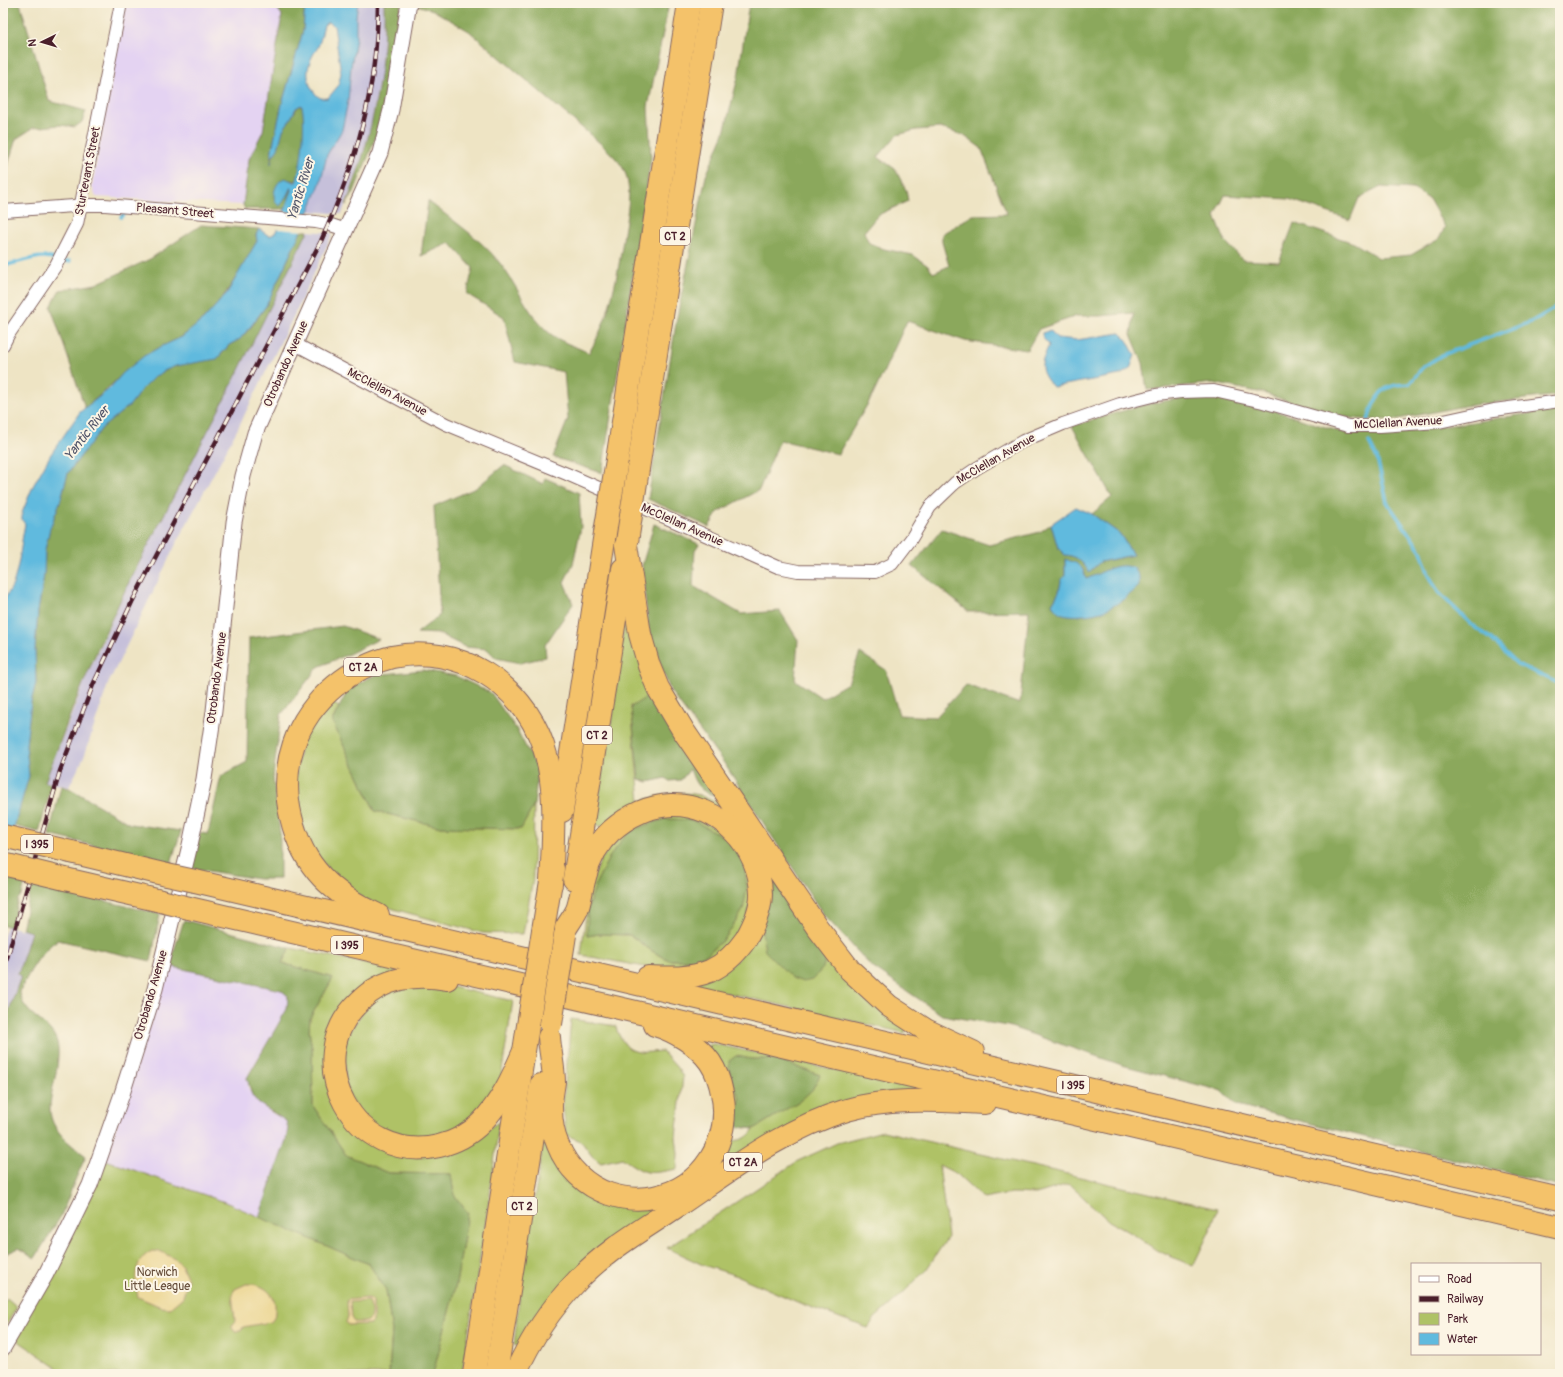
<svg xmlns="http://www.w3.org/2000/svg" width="1563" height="1377" font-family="Pangolin,sans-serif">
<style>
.built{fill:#e4d3f2}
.industrial{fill:#c6c0da}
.green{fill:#afc266;stroke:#7c7048;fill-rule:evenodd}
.forest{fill:#8ba85b;stroke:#6a6443;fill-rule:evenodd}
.sand{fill:#eeda9e;stroke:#9c7c64;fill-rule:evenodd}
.water{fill:#60bade;stroke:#556c84;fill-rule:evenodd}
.pier{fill:#eee4c4}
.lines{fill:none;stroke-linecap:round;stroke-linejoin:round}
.stream{stroke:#60bade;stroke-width:3.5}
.minor-casing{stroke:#836461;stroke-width:14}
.tertiary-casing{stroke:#836461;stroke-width:17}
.motorway-casing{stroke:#836461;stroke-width:24}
.minor{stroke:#fff;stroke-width:12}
.tertiary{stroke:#fff;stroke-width:15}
.motorway{stroke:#f4c26a;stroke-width:22}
.rail-casing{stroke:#4a1f2b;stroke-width:4.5}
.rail{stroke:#fcf5e5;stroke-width:3;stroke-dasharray:9;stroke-linecap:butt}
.motorway-bridge-casing{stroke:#836461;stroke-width:24;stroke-linecap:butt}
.motorway-bridge{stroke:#f4c26a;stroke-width:22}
.labels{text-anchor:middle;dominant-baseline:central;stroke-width:4;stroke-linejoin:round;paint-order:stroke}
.shield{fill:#fcf5e5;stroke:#7f5f63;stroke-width:1}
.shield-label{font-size:11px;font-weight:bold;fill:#4a1f2b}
.street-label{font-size:12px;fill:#4a1f2b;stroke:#fcf5e5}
.park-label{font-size:12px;fill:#68503d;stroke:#fcf5e5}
.water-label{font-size:13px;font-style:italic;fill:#52556a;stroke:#fcf5e5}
</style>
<rect width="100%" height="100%" fill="#fcf5e5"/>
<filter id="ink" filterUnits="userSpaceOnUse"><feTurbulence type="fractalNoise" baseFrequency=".025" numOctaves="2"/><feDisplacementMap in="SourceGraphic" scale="8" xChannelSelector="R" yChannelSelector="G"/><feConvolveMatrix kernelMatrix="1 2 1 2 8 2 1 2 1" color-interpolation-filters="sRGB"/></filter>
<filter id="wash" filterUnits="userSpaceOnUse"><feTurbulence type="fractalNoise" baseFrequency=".012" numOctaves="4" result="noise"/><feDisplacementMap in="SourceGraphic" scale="16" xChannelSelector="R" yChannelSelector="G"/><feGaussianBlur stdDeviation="0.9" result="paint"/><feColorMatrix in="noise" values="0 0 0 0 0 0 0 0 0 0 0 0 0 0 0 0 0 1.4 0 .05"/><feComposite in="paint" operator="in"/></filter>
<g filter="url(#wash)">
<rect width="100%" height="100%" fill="#eee4c4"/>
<g class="built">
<polygon points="126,3 273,3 282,14 263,131 249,159 243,205 96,197 92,186"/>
<polygon points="169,966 281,990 285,992 288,996 287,1009 249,1073 248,1087 252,1095 258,1103 275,1115 283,1117 286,1121 288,1128 286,1140 259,1217 225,1202 105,1160"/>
</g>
<g class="industrial">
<polygon points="358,3 385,3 381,69 371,125 361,161 342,214 308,211 320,184 327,155 344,115 348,101 351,67 356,38 356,17"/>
<polygon points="308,231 333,233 297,309 237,430 177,542 108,684 84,757 69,787 45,782 86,678 128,584 225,398"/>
<polygon points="7,926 31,932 18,974 21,976 3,1028 3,938"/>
</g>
<g class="green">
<path d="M625,613l114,211 -34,-20 -103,23 -7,-3 9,-65 9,-44zM631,706h29c8,16 15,32 24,47 10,16 29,30 33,49 -6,-2 -12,-5 -18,-7 -24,-5 -37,0 -59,6z"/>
<polygon points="329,701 339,707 332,721 375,811 441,827 521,829 534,805 533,879 523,934 483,933 397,910 364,899 338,882 306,840 293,791 302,738"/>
<path d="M658,815h28l46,20 20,40 -2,39 -17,29 -21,18 -51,9 -80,-15 8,-66 12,-30 10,-12 22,-22zM666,819l26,1 36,19 15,71 -17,27 -20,18 -15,5h-22l-17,-9 -22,-16 -31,-1 -12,2 1,-28 9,-27 13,-25z"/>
<path d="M758,862l148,166 -1,5 -213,-48 46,-25zM785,895l5,12 -26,-1z"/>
<polygon points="290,948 401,970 368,985 329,1062 383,1149 477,1135 499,1122 490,1194 462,1374 433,1374 456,1284 468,1213 454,1195 451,1174 388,1173 346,1155 313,1106 312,1048 309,1031 310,1018 333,978 282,963"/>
<polygon points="439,984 513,1001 500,1083 472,1120 439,1139 401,1139 366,1122 345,1088 345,1038 371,1000 388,989"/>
<path d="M571,1019l45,7c1,7 4,11 8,17 9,13 24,9 38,8l16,18 5,8 -7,60 2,17 -1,15c-30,5 -29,7 -55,-11l-21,5 -9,-7 -11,-15 -15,-6 -3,-30z"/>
<path d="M714,1044l207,44 4,3 -216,78 16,-27 -17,-97zM736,1056l15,3h22l47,16 -19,25 -47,29c-6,9 -11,11 -22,12l-3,-6 9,-11 -2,-5 4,-20 -10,-22z"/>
<polygon points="883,1131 1217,1209 1211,1228 1193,1266 1156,1250 1133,1234 1109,1221 1069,1184 1036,1194 1012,1193 984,1199 957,1174 939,1165 948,1237 926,1270 900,1296 875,1318 868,1328 802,1304 738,1276 703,1265 667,1248 798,1161 837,1143"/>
<path d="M545,1132l45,59 90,5 -162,150 -4,-1c7,-72 20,-142 31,-213z"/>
<polygon points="105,1160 225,1202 369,1264 386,1290 392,1331 389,1374 57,1374 59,1369 14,1338"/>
<polygon points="7,1298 17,1307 3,1330 3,1305"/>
</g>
<g class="forest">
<polygon points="3,3 20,3 49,101 86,111 82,122 75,127 60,125 33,128 16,139 3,180"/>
<path d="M273,3h32l-2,28 -21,73 -11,50v6l5,-9 7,-21 16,-25 4,3c3,22 -1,51 -6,73l-7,-1 -4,17 6,-10 -1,7 -6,15h-40l-2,-4 6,-46 14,-28 19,-116z"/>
<path d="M384,3h17l-14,93 -6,28 -27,68 -8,13c25,-64 40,-133 38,-202z"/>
<path d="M415,3h254l-21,104 3,51 -49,315 -49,-16 15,-38 -4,-47 -49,-10 -11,-45 -37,-23 6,-26 -23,-25 -29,13 7,-55c24,19 52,37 71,61 17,21 27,49 47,68 11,11 29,16 43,23 22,-37 29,-79 35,-120 3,-20 8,-39 2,-58 -4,-13 -16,-22 -25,-31l-132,-113 -36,-21 -19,-6z"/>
<path d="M749,3h811v392l-96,11 -71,14 -34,-1 -28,-4 -68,-22 -50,-10 -66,7 -4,-27 -12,-29 3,-21 -33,3h-24l-38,13 -12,21 -62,-9 -58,-20 -34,74 -35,59 -58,-14 -21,50 -41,22 -9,15 -61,-28 29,-182 29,-141 18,-43 14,-56zM940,128l23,7 18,13 26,66 -34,1 -31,19v8l7,24 -16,7 -5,-7 -15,-11 -29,-6 -15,-6 -5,-11 14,-17 30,-14 -2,-11 -11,-21 -17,-12 19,-22 19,-5zM1381,187l32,2 16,10 16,28 -6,12 -28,16 -32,3 -25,-15 -60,-20 -15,39 -36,-2 -18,-19 -10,-25 10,-21 64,4 61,21 9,-22z"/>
<path d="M201,225l58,4 -3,6 1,6c-20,36 -39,71 -74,95 -13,8 -28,12 -40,22 -21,15 -38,34 -58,50l-34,-101 9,-17 36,-6 54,-25z"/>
<polygon points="301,231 308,231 225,398 128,584 99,646 72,710 45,782 52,784 39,832 14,826 29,776 26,745 31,702 36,683 35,649 38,611 44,575 45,550 50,528 60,502 68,473 102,428 130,405 142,389 154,377 166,370 176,366 221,355 229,345 240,339 252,326 266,306"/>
<path d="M1211,398l37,4 96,31h55l161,-24v777l-323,-81 -15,-14 -100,-26 -114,-39 -66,-11 -70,-48 -49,-53 -99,-151 -53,-71 -22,-56 -7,-70 12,-42 45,20 -4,6 -2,36 48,28 39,-3 18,29 -3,40 27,18 26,-15 12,-30 26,17 13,45 37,2 30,-32 54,19 9,-93 -60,1 -57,-46 30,-37 47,16 51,-13 11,-8 7,24 7,7c13,1 17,7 24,17l11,-10 33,-7 -13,-21 -28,-20 20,-17 -40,-71 71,-21 33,-6zM1065,559l19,11 2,9 11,-4 6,36c-17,4 -40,10 -51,-7l7,-12 2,-11 4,-6z"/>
<polygon points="504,465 543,484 545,478 579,493 581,527 573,564 564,582 573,604 545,645 546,657 520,663 496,658 487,649 465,647 439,634 417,633 440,615 434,506 476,488"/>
<polygon points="343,626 379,639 349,654 318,667 281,715 273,777 280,833 280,879 258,879 191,868 200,833 208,834 221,776 247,762 249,638"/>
<polygon points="423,670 456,676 491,693 517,730 538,770 534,805 521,829 441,827 375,811 332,721 349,688 375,675"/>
<path d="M645,698l8,1 7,7 24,48 14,17 17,25c-16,-6 -19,-10 -25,-27l-9,11 -12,1 -3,-3 -18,4 -9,-3 -8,-72z"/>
<polygon points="61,786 69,788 130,824 181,831 171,863 49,835"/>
<polygon points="666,819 692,820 728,839 744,863 747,888 743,910 726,937 706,955 691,960 669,960 652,951 630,935 599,934 587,936 588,908 597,881 610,856 630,830"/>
<polygon points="767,867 785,895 790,907 825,960 823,968 812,980 803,982 792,978 765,951 762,932"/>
<polygon points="3,877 25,883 22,895 18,899 12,927 3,925"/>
<path d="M32,884l128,30 -9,47 -93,-21c-15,7 -32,37 -38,52 2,24 31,29 37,50 2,8 1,17 0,25 -2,14 -7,28 -7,42 0,21 21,36 36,47l-10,22 -15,38 -26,42 -16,-10 -16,7v-227l18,-52 -3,-2 13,-42 -9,-3z"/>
<polygon points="184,920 290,948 282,963 333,978 310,1018 309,1031 312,1048 313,1106 346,1155 388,1173 451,1174 454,1195 468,1213 456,1284 433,1374 389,1374 392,1331 386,1290 369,1264 259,1217 286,1140 288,1128 286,1121 258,1103 252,1095 247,1078 287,1009 288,996 281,990 169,966"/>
<polygon points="736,1056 751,1059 773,1059 820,1075 812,1090 801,1100 754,1129 739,1127 736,1119 740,1099 730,1077 729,1061"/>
</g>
<g class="sand">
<path d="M152,1251l10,1 16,9 4,5 5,11 1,3 -5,17 -13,11 -9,-1 -23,-10c-4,-17 -5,-37 14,-46z"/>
<path d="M246,1284c16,-1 31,9 29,27 0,4 -1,8 -4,11l-28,5 -2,4h-6l-3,-4v-3l3,-3 -3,-27 3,-5z"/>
<path d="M368,1298l4,1 1,3v20l-3,2 -22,1 -2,-3 2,-5 -1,-17zM369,1301c2,4 4,17 -1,20 -3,2 -11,1 -14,1l-3,-4 -1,-16z"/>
</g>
<g class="water">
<path d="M305,3h53l-2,14v21l-5,29 -3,34 -6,29 -15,25 -7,29 -19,47 -35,75 -15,20 -11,13 -11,6 -12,14 -41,7 -10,4 -12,7 -12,12 -12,16 -28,23 -34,45 -8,29 -10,26 -5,22 -1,25 -6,36 -3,38 1,34 -5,19 -5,43 3,31 -17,58 -9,37v-264c1,-11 9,-17 11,-26 6,-19 7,-38 11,-57l-3,-4v-7l11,-27 18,-32 29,-42 29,-23 14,-16 21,-17 14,-8 24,-11 22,-18 23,-26 30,-52 -1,-6 3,-6 10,7 5,-2 4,-6 14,-38 -1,-3 -7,14 -4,5c-11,-6 -5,-25 5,-28l9,4h2c5,-10 11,-69 5,-77l-5,3 -6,12 -7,10 -5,19 -6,8 -1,7 1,-15 10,-45 21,-73zM328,22l6,4 7,47 -3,13 -10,12c-6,1 -10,0 -13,-5 -9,-10 -9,-24 -3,-36 2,-5 6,-8 7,-13 3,-7 3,-13 5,-19z"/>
<path d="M1050,330l7,8 20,2 43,-7 7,7 8,15 -5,14 -10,6 -67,12c-15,-17 -13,-22 -4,-42l-6,-7v-5z"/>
<path d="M1076,507l16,7 28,20 13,21 -33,7 -11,10c-7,-10 -11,-16 -24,-17l-7,-7 -7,-24z"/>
<path d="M1065,559c14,5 17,5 21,20 17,-6 30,-18 48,-11l5,8v10c-10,10 -22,19 -36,25 -8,4 -31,6 -40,3 -5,-1 -8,-6 -11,-10l7,-12 2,-11 4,-6z"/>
</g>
<polygon class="pier" points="282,212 309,214 303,231 276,229"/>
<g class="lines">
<g class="stream">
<polyline points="121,217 125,213"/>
<path d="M3,266c13,-3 26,-8 40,-9 10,-1 18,7 27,4"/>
<path d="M1368,421c3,-12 9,-30 22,-34 5,-3 13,-2 19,-3l14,-17 19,-12 89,-33 29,-17"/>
<polyline points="1369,442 1377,458 1387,502 1421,551 1429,575 1438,592 1473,626 1490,638 1517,664 1560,684"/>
</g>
</g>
</g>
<g filter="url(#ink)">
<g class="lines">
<g class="minor-casing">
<g id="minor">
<polyline points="3,211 88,205 105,205 316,222 331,225 346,230"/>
<polyline points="295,344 446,424 567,474 778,567 798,571 875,572 892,564 911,539 930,507 955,483 977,468 1023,441 1063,424 1120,404 1156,395 1181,392 1214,391 1263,402 1348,426 1380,426 1439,422 1494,410 1560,401"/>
<polyline points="3,345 8,335 56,265 77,224 121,3"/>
</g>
</g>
<g class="tertiary-casing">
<polyline id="tertiary" points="3,1348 46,1274 90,1185 122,1094 155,989 190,845 204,779 214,711 234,522 243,476 255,433 380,153 391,110 409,3"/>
</g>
<g class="motorway-casing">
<g id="motorway">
<polyline points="617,460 689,3"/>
<polyline points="638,469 711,3"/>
<polyline points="626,545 640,634 649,666 658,688 683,730 817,927 850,970 889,1006 926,1030 973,1052"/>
<polyline points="562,811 605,533"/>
<polyline points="71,852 167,875"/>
<polyline points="65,879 161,901"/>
<polyline points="574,879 623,569"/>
<polyline points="195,881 1560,1199"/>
<polyline points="189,908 1560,1227"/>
<path d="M378,915c-45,-21 -75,-47 -87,-98 -12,-50 4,-98 44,-131 17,-14 36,-24 57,-29 65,-14 130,26 151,88 15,43 10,93 8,139"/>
<path d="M566,928c4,-7 10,-14 12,-21 3,-10 4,-20 7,-30 4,-17 13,-34 26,-46 17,-15 38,-25 60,-26 48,-1 89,41 90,89 0,16 -7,31 -15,45 -9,13 -21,25 -36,32 -20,8 -41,7 -62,6"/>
<polyline points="543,930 553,869"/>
<path d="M447,979c-31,-6 -64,-1 -87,22 -63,59 -5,165 79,145 16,-4 31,-12 42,-23 20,-20 32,-47 43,-72"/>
<path d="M549,1037c1,15 5,31 5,45 -1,8 -3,16 -3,25 0,12 2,27 7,38 9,23 28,41 51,49 15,5 30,6 45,3 49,-9 78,-57 68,-104 -2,-11 -6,-22 -12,-31 -12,-17 -35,-31 -55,-37"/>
<polyline points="474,1374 529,1019"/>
<polyline points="496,1374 541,1085"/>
<path d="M515,1374c15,-34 36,-66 62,-93 28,-30 65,-51 99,-74 55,-37 107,-78 171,-97 45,-13 91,-9 138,-7"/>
</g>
</g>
<use href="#minor" class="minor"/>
<use href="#tertiary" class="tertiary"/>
<use href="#motorway" class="motorway"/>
<g class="rail-casing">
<path id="rail" d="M3,972l57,-201 33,-86 39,-83 189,-361c36,-79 56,-151 57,-238"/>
</g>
<use href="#rail" class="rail"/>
<g class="motorway-bridge-casing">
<g id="motorway-bridge">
<polyline points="605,533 617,460"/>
<polyline points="627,542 638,469"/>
<polyline points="3,836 71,852"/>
<polyline points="3,864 65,879"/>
<polyline points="167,875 195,881"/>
<polyline points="161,901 189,908"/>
<polyline points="529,1019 543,930"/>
<polyline points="551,1024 565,935"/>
</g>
</g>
<use href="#motorway-bridge" class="motorway-bridge"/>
</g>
</g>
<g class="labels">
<g class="shield">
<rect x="660" y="227" width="30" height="18" rx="3"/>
<rect x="344" y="658" width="38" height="18" rx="3"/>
<rect x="582" y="726" width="30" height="18" rx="3"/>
<rect x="21" y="835" width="32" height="18" rx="3"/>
<rect x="331" y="936" width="32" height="18" rx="3"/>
<rect x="1057" y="1076" width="32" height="18" rx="3"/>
<rect x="724" y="1153" width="38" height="18" rx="3"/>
<rect x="507" y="1197" width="30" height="18" rx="3"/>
</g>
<g class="shield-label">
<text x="675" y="236">CT 2</text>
<text x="363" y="667">CT 2A</text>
<text x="597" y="735">CT 2</text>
<text x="37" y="844">I 395</text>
<text x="347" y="945">I 395</text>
<text x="1073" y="1085">I 395</text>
<text x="743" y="1162">CT 2A</text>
<text x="522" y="1206">CT 2</text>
</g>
<g class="street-label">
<text transform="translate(88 171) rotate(-79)">Sturtevant Street</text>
<text transform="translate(175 211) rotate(5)">Pleasant Street</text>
<text transform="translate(286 364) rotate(-66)">Otrobando Avenue</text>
<text transform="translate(387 392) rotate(28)">McClellan Avenue</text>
<text transform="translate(1398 423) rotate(-3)">McClellan Avenue</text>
<text transform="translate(996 459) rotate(-30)">McClellan Avenue</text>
<text transform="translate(682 525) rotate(24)">McClellan Avenue</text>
<text transform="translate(217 678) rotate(-83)">Otrobando Avenue</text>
<text transform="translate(151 995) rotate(-74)">Otrobando Avenue</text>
</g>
<g class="park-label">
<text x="157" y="1272">Norwich<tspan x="157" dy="14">Little League</tspan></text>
</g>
<g class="water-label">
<text transform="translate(301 189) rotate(-73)">Yantic River</text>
<text transform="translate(87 433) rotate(-52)">Yantic River</text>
</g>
</g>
<rect width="1563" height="1377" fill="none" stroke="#fcf5e5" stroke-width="16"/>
<rect x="1411" y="1263" width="130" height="92" fill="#fcf5e5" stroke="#b59f9b"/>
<rect x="1419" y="1276" width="20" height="6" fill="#ffffff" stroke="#b59f9b"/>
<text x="1447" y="1283" font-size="12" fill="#4a1f2b">Road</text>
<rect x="1419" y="1296" width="20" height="6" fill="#4a1f2b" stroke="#b59f9b"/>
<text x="1447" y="1303" font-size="12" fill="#4a1f2b">Railway</text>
<rect x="1419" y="1313" width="20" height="12" fill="#afc266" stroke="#b59f9b"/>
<text x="1447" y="1323" font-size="12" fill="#4a1f2b">Park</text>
<rect x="1419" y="1333" width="20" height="12" fill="#60bade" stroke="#b59f9b"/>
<text x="1447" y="1343" font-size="12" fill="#4a1f2b">Water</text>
<g transform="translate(42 42) rotate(265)" stroke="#fcf5e5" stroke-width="3" paint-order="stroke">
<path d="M0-3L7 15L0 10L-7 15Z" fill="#4a1f2b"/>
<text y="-6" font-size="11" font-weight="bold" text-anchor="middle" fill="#4a1f2b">N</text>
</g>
</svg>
